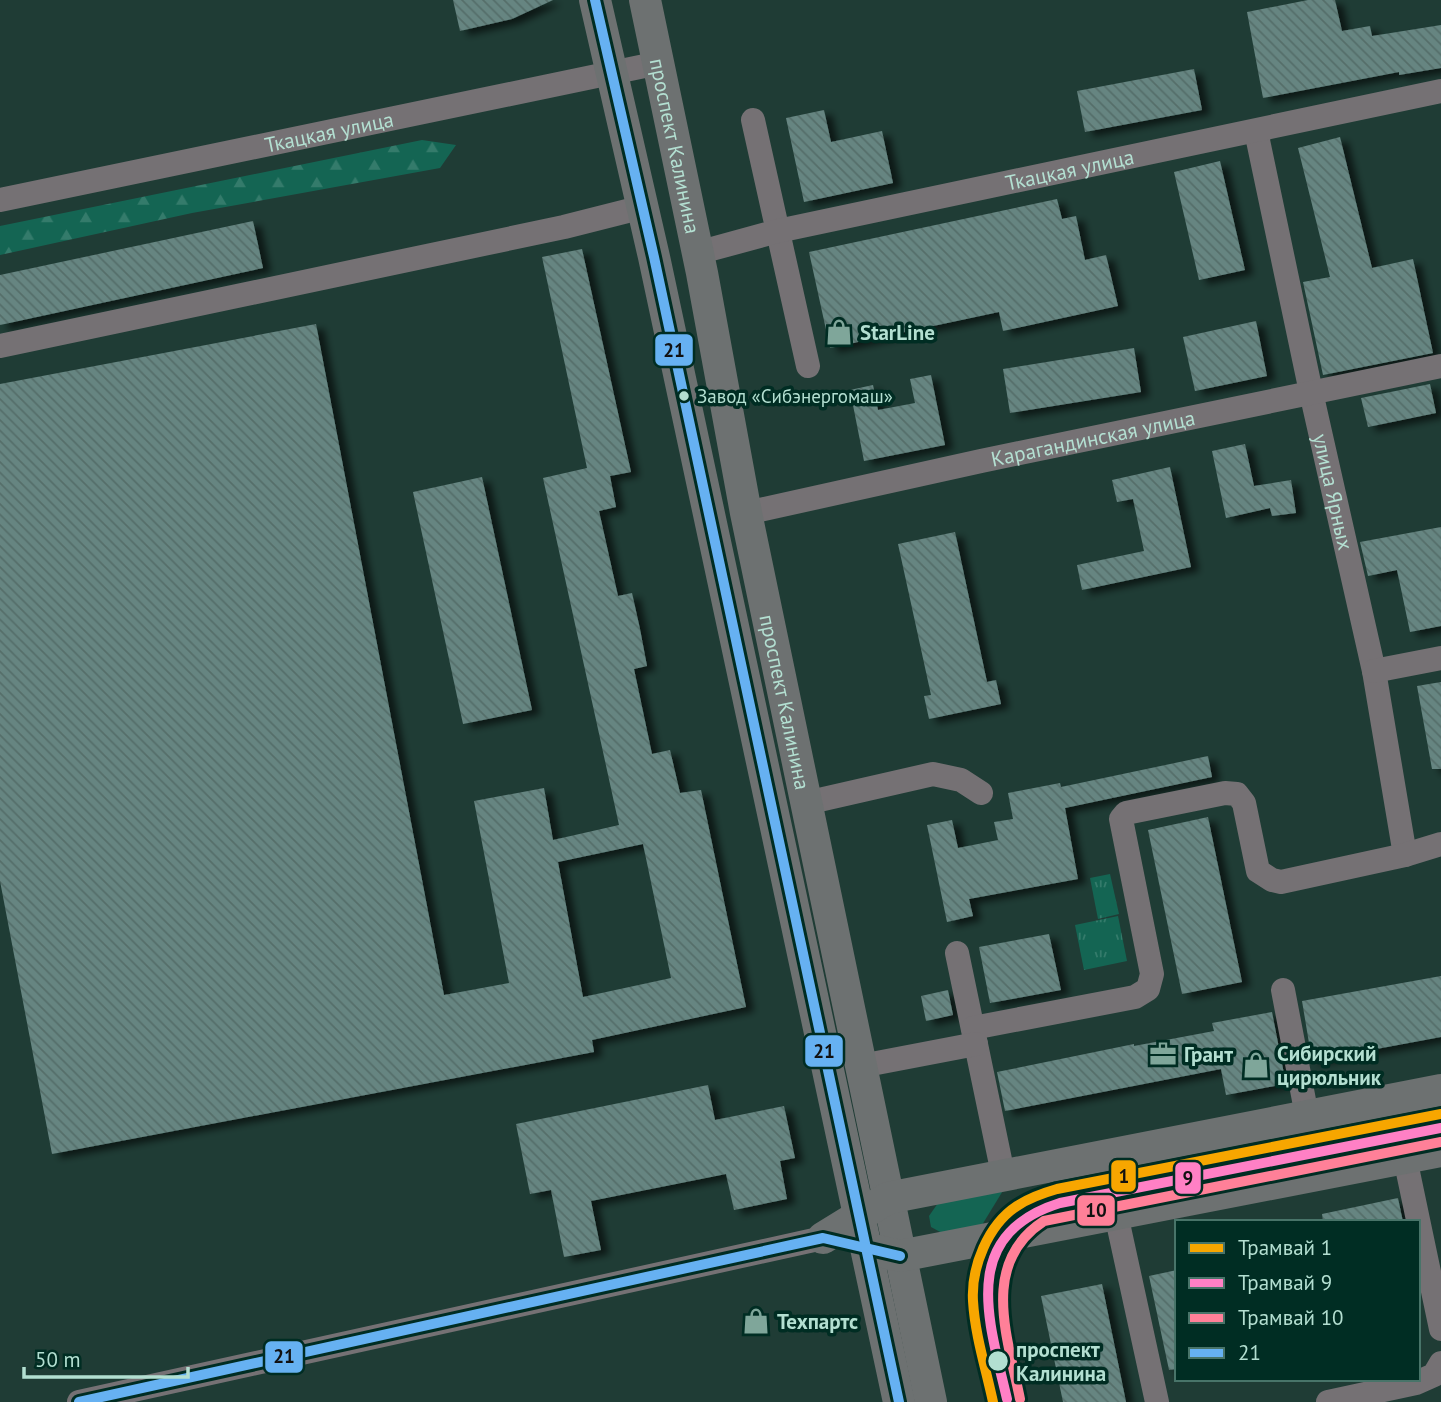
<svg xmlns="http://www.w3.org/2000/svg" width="1441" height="1402" font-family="'PT Sans',sans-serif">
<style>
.green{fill:#146553}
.forest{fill:url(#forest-firs)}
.park{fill:url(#park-tufts)}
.building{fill:url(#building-back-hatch);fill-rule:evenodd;filter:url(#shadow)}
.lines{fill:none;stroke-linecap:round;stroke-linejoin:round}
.minor{stroke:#757174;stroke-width:24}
.major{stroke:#6d7171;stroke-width:32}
.bus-1-casing{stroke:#002d23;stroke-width:16}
.bus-1{stroke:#66b1f2;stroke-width:10}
.tram-1-casing{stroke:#002d23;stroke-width:16}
.tram-2-casing{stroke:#002d23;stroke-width:16}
.tram-3-casing{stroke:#002d23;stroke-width:16}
.tram-1{stroke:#f7a600;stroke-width:10}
.tram-2{stroke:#ff80c5;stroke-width:10}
.tram-3{stroke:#ff8098;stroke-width:10}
.bus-dot{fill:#b3dfd1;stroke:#002d23;stroke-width:2.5}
.labels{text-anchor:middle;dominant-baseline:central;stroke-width:7;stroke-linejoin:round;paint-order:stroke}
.bus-label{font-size:19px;fill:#b3dfd1;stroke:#002d23;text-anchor:start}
.street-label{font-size:21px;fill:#b3dfd1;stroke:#002d23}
.poi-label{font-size:21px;font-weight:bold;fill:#b3dfd1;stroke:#002d23;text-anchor:start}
.stop-label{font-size:21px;font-weight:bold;fill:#b3dfd1;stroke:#002d23;text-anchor:start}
.line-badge{stroke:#002d23;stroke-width:2.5}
.pale-badge-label{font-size:19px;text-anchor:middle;font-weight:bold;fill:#111}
</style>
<defs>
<pattern id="forest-firs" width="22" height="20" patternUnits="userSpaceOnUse" patternTransform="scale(1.75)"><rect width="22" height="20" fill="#146553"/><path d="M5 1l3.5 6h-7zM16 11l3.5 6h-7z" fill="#347b6b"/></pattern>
<pattern id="park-tufts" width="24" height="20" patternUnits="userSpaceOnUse" patternTransform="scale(1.75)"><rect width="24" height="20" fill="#146553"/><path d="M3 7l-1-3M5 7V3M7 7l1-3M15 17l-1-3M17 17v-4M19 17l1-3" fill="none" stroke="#347b6b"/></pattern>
<pattern id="building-back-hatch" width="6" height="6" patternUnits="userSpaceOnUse" patternTransform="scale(1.75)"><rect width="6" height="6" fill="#668581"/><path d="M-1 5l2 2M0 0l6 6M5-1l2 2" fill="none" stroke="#556e6a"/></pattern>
<filter id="shadow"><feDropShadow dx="8" dy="4.5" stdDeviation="3.5" flood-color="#0009"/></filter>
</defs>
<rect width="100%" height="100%" fill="#1f3c35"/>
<polygon class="green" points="1004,1189 982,1225 942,1233 931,1227 929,1216 938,1203"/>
<polygon class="forest" points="422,140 456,145 440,168 192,213 0,255 0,226"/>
<g class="park">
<polygon points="1110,874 1119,914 1098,919 1090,878"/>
<polygon points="1118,916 1127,961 1084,970 1075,925"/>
</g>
<g class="building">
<polygon points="453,0 553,0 512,19 460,31"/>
<polygon points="1308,0 1335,0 1342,31 1370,26 1372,36 1441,25 1441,68 1399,75 1399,72 1263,98 1247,12"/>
<polygon points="1194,69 1202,110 1085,132 1077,91"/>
<polygon points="824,110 831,142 882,131 893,183 804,202 786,118"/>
<polygon points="1340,137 1372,268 1413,259 1433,353 1323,375 1303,282 1330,277 1298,148"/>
<polygon points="1220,161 1245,270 1199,280 1174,172"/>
<polygon points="1057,199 1062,219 1076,216 1085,260 1106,255 1118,306 1003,331 999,312 830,348 809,252"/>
<polygon points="253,221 263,268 0,325 0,275"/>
<path d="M582,249l49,223 -21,4 6,31 -17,4 19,85 14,-3 8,36 7,37 -13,3 18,85 18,-4 10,43 21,-3 45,217 -154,33 2,12 -542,102 -52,-273v-497l316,-60 128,671 65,-12 -35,-182 70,-13 9,52 66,-15 -76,-347 44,-10 -45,-211zM643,844l28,134 -88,19 -25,-135z"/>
<polygon points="1256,321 1267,376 1195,391 1183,337"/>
<polygon points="1134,348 1141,392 1010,413 1003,369"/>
<polygon points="931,375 945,445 864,461 850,390 873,385 878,410 915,403 910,379"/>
<polygon points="1430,384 1436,413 1368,427 1361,398"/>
<polygon points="1245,444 1254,486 1291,480 1296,513 1272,516 1270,508 1226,518 1212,451"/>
<polygon points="1170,467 1191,567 1082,590 1077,565 1144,551 1133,499 1117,502 1112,480"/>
<polygon points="482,477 532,710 463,724 413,492"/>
<polygon points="1441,527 1441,626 1410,632 1397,570 1368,576 1360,542"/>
<polygon points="955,532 987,682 996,680 1001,704 929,719 924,696 931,695 898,544"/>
<polygon points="1441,682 1441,769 1432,769 1417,686"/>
<polygon points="1208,756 1212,777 1065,808 1078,879 969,899 973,916 947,922 927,825 952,820 958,848 998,840 994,822 1013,819 1008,793 1060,783 1061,787"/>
<polygon points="1208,817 1242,982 1182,994 1148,830"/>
<polygon points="1049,934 1061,990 990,1003 979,947"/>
<polygon points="1441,976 1441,1037 1312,1061 1302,1001"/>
<polygon points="948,990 953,1015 926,1021 921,996"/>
<polygon points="1272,1012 1286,1084 1226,1095 1221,1069 1005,1111 997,1072 1134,1044 1134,1046 1214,1031 1212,1023"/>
<polygon points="708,1085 715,1120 784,1106 795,1158 780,1161 787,1199 734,1210 726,1174 591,1201 601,1250 564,1257 551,1190 530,1194 516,1124"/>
<polygon points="1398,1198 1403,1222 1323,1222 1322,1214"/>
<polygon points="1177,1270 1177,1369 1169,1370 1149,1276"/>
<polygon points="1102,1284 1126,1402 1063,1402 1041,1296"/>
</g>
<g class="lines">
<g class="minor">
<polyline points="753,120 808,366"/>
<path id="s1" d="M1256,131l55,261 63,279 31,184"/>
<path id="s2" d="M0,200l659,-137"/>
<path id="s3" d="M697,253l81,-22 663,-140"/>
<polyline points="0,346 564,227 643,207"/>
<path id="s4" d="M746,513l235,-52 460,-95"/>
<polyline points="1374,671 1441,658"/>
<polyline points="806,803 933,774 961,780 981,793"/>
<polyline points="957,953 1003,1174"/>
<polyline points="1283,990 1307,1116"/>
<polyline points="973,1028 1135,997 1148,989 1152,974 1121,819 1126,813 1225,793 1237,794 1244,803 1258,871 1272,880 1281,882 1405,855 1441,844"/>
<polyline points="861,1066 976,1044"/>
<polyline points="1405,1158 1441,1329"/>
<polyline points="1116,1214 1157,1402"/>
<polyline points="79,1402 823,1238"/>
<polyline points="1328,1402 1416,1383 1434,1375 1441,1363"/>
</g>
<g class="major">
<polyline points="595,0 654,257 899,1402"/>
<path id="s5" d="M645,0l57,273 44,240 185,889"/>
<polyline points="823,1238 888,1198 1441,1090"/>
<polyline points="879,1251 900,1256 1441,1151"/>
</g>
<g class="bus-1-casing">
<g id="bus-1">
<polyline points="595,0 654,257 899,1402"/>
<polyline points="79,1402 823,1238 900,1256"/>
</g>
</g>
<use href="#bus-1" class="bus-1"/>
<g class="tram-1-casing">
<path id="tram-1" d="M993,1402c-7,-33 -18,-67 -20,-101 -2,-34 15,-76 44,-95 12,-8 26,-13 40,-17l384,-75"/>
</g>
<g class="tram-2-casing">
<path id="tram-2" d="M1007,1399c-18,-78 -49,-164 53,-196l381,-75"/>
</g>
<g class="tram-3-casing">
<path id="tram-3" d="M1020,1399c-12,-61 -41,-136 24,-178l397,-79"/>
</g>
<use href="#tram-1" class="tram-1"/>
<use href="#tram-2" class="tram-2"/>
<use href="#tram-3" class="tram-3"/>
</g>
<defs>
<g id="shop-bare" transform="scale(2.1)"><path d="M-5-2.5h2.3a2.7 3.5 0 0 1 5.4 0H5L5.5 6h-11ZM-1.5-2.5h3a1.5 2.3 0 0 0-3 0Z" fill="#7fa69a" stroke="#002d23" stroke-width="2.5" paint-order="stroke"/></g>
<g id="office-bare" transform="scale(2.1)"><path d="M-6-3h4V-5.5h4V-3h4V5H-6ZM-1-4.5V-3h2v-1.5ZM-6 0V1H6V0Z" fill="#7fa69a" stroke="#002d23" stroke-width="2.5" paint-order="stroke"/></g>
</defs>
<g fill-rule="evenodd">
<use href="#shop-bare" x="839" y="332"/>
<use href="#office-bare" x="1163" y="1054"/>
<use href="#shop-bare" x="1256" y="1065"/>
<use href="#shop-bare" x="756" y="1321"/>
</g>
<g class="bus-dot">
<circle cx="684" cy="396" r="6"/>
<circle cx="998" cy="1361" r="11"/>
</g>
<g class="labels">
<g class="bus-label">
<text x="697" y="396">Завод «Сибэнергомаш»</text>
</g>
<g class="street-label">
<text stroke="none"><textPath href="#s2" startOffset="336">Ткацкая улица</textPath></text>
<text stroke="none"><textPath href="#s5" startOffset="149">проспект Калинина</textPath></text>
<text stroke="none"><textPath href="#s3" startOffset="382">Ткацкая улица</textPath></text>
<text stroke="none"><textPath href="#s4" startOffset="355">Карагандинская улица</textPath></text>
<text stroke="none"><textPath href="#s1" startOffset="369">улица Ярных</textPath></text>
<text stroke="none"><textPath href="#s5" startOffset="716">проспект Калинина</textPath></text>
</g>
<g class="poi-label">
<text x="860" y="332">StarLine</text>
<text x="1277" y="1053">Сибирский<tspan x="1277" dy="24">цирюльник</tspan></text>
<text x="1184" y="1054">Грант</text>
<text x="777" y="1321">Техпартс</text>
</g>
<g class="stop-label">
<text x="1016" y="1349">проспект<tspan x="1016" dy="24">Калинина</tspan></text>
</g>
</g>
<g class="line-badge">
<rect x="654" y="333" width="40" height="34" rx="7" fill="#66b1f2"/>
<rect x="804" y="1034" width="40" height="34" rx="7" fill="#66b1f2"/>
<rect x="1110" y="1159" width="27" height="34" rx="7" fill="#f7a600"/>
<rect x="1174" y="1161" width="28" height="34" rx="7" fill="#ff80c5"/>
<rect x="1076" y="1194" width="40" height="33" rx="7" fill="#ff8098"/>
<rect x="264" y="1340" width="40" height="34" rx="7" fill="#66b1f2"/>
</g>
<g class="pale-badge-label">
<text x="674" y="357">21</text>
<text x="824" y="1058">21</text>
<text x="1124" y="1183">1</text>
<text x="1188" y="1185">9</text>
<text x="1096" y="1217">10</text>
<text x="284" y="1363">21</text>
</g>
<rect x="1175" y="1220" width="245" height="161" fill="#002d23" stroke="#487469" stroke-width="2"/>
<rect x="1189" y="1243" width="35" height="10" fill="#f7a600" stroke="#487469" stroke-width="2"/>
<text x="1238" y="1255" font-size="21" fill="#b3dfd1">Трамвай 1</text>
<rect x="1189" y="1278" width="35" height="10" fill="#ff80c5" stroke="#487469" stroke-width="2"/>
<text x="1238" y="1290" font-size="21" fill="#b3dfd1">Трамвай 9</text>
<rect x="1189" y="1313" width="35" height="10" fill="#ff8098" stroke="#487469" stroke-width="2"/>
<text x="1238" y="1325" font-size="21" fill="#b3dfd1">Трамвай 10</text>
<rect x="1189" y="1348" width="35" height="10" fill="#66b1f2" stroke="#487469" stroke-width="2"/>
<text x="1238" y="1360" font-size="21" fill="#b3dfd1">21</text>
<path d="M24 1367v10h164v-10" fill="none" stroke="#b3dfd1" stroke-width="3.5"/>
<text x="35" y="1367" font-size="21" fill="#b3dfd1" stroke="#002d23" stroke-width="5" paint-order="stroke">50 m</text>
</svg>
